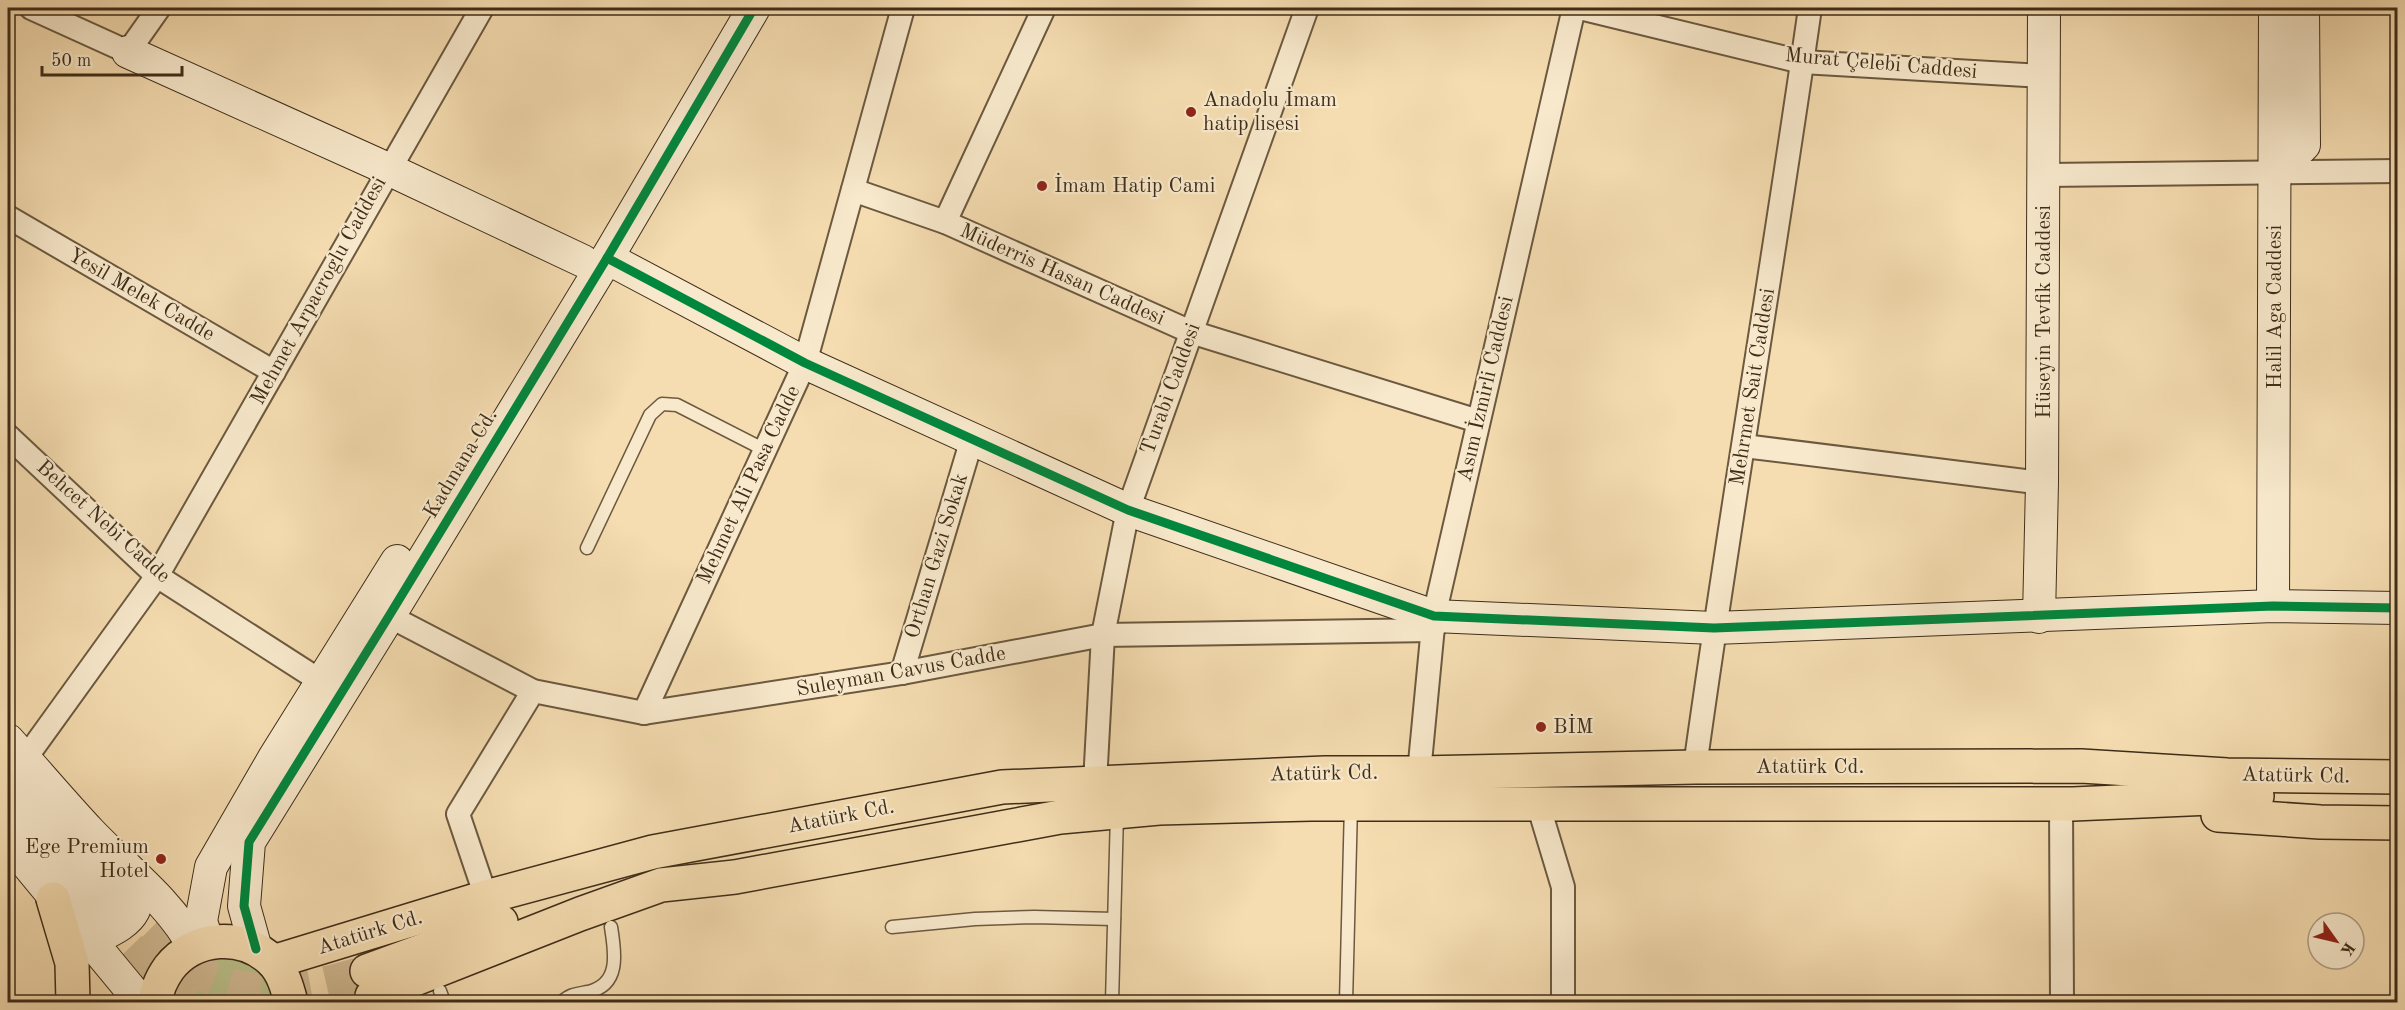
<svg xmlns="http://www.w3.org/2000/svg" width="2405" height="1010" font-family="'Old Standard TT',serif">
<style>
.green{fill:#bbc18c;stroke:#7d7752;stroke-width:1.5}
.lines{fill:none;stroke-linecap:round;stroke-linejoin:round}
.primary-tunnel{stroke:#d1ba93;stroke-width:33;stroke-dasharray:33 16;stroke-linecap:butt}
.lane-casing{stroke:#6c593f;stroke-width:15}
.street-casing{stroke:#6c593f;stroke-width:26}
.secondary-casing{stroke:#3f2d19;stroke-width:34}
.primary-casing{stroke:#3f2d19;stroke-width:36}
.lane{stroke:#f8e9cc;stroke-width:12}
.street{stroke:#f8e9cc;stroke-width:22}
.secondary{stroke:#f8e9cc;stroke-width:32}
.primary{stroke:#f5ddb1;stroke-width:33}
.cycleway-casing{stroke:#f8e9cc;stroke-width:13}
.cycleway{stroke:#00873e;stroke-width:9}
.poi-dot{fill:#8f2418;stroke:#f8e9cc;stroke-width:2}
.labels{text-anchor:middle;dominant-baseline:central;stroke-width:4.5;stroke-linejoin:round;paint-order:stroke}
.street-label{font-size:21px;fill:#3f2d19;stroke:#f8e9cc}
.poi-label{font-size:21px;fill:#3f2d19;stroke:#f8e9cc;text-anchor:start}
</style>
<rect width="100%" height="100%" fill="#f5ddb1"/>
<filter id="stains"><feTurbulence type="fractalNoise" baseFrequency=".00333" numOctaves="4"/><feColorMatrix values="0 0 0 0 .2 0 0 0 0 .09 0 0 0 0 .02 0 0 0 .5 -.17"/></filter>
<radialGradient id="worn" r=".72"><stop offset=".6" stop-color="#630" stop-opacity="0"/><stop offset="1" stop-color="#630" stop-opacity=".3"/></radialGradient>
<polygon class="green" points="201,957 253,959 281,1002 170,1002 175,982"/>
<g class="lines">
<g class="primary-tunnel">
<path d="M114,896c25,26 53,58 85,76 54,30 112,17 168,-1"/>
<path d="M96,912c31,32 64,72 105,90"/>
<polyline points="347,1002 372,996"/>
</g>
<g class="lane-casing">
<g id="lane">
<polyline points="587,548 650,415 662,404 677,405 765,450"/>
<polyline points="892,927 975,919 1034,917 1114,919"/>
<polyline points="440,991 444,1002"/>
<path d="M562,1002c8,-8 15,-8 26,-10 33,-7 27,-40 23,-65"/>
<polyline points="1112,1002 1117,813"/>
<polyline points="1346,1002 1351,805"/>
</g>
</g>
<g class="street-casing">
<g id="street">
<polyline points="31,8 128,52 159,8"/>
<polyline points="1580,8 1802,62 2044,76"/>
<polyline points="2045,175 2398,171"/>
<polyline points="853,190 945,222 1191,332 1478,421"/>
<polyline points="8,217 274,372"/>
<polyline points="945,222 1044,8"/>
<polyline points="8,436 157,576 322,682"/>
<polyline points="1744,446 2042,483"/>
<polyline points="389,616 533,691 644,713 902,673 1103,635 1433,630"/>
<polyline points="902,673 972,439"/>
<polyline points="644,713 805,363 903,8"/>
<polyline points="25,759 157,576 482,8"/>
<path d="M1695,767c35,-254 79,-506 115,-759"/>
<polyline points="1419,773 1434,616 1574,8"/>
<polyline points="1095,783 1103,635 1128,510 1307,8"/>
<polyline points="1538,804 1563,887 1563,1002"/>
<polyline points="2061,804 2062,1002"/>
<polyline points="486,897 458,814 533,691"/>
</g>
</g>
<g class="secondary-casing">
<g id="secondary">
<polyline points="128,52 388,169 583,261"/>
<polyline points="2276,173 2304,145 2303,8"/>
<polyline points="607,258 805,363 1128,510 1434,616 1714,628 2273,606 2398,608"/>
<polyline points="2273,606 2275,8"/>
<polyline points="2039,617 2042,483 2044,8"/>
<path d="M8,740c27,30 54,62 82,92 36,38 79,69 104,115"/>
<polyline points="8,776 114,896"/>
<polyline points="8,812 96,912"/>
<polyline points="8,841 141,1002"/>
<path d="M79,929l18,8c37,-16 51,-31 29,-70"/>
<polyline points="208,943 201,921 211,867 274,758 397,561"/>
<polyline points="256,949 244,906 249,842 389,616 607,258 754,8"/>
</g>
</g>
<g class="primary-casing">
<g id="primary">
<polyline points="2218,815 2320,822 2398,823"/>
<polyline points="53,899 72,963 73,1002"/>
<polyline points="273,962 486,897 653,852 1002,787 1325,773 1419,773 1695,767 2081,766 2227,775 2398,777"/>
<polyline points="367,971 501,922"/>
<polyline points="372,996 580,914 661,885 735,877 1060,817 1159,808 1311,804 2073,804 2257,796"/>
<path d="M156,1002c0,-11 6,-24 13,-34 25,-32 73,-36 103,-7 11,11 15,26 19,41"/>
</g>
</g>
<use href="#lane" class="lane"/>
<use href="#street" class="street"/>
<use href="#secondary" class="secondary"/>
<use href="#primary" class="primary"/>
<g class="cycleway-casing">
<g id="cycleway">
<polyline points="607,258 805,363 1128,510 1434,616 1714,628 2273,606 2398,608"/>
<polyline points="256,949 244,906 249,842 389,616 607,258 754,8"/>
</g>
</g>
<use href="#cycleway" class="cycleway"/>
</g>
<g class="poi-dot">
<circle cx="1191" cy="112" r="6"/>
<circle cx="1042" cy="186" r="6"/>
<circle cx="1541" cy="727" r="6"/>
<circle cx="161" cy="859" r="6"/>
</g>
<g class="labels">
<g class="street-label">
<text transform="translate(1881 64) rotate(5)">Murat Çelebi Caddesi</text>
<text transform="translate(1062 275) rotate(24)">Müderris Hasan Caddesi</text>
<text transform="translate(319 291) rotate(-61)">Mehmet Arpacroglu Caddesi</text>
<text transform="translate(141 295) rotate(30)">Yesil Melek Cadde</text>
<text transform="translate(2275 307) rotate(-90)">Halil Aga Caddesi</text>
<text transform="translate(2044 312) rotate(-90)">Hüseyin Tevfik Caddesi</text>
<text transform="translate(1753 387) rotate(-81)">Mehrmet Sait Caddesi</text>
<text transform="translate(1171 389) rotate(-70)">Turabi Caddesi</text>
<text transform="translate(1486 389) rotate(-77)">Asım İzmirli Caddesi</text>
<text transform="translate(461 464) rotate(-59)">Kadınana Cd.</text>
<text transform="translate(749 485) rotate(-65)">Mehmet Ali Pasa Cadde</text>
<text transform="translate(103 522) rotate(42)">Behcet Nebi Cadde</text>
<text transform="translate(937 556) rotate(-73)">Orthan Gazi Sokak</text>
<text transform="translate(901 672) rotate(-10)">Suleyman Cavus Cadde</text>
<text x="1810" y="767">Atatürk Cd.</text>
<text transform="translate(1324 774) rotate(-1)">Atatürk Cd.</text>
<text transform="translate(2296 776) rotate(1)">Atatürk Cd.</text>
<text transform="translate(841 817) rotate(-11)">Atatürk Cd.</text>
<text transform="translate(370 933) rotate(-17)">Atatürk Cd.</text>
</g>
<g class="poi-label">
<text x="1203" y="100">Anadolu İmam<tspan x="1203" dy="24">hatip lisesi</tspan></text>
<text x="1054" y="186">İmam Hatip Cami</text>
<text x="1553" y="727">BİM</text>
<text x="149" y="847" text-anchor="end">Ege Premium<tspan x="149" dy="24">Hotel</tspan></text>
</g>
</g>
<rect width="2405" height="1010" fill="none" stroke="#f5ddb1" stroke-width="30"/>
<rect x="9" y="9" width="2387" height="992" fill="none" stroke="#3f2d19" stroke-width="3"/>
<rect x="15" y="15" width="2375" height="980" fill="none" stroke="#3f2d19" stroke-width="1.5"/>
<g transform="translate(2336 941) rotate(124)"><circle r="28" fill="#f8e9cc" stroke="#ae9e84" stroke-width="1.5"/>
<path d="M0-4.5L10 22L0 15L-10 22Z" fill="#8f2418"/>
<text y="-9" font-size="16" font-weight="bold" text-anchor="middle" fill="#3f2d19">K</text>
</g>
<path d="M42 66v9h140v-9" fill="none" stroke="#3f2d19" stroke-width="3"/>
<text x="51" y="66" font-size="18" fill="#3f2d19" stroke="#f8e9cc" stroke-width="4.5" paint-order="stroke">50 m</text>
<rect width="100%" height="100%" filter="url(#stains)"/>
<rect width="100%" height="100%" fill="url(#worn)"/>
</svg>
